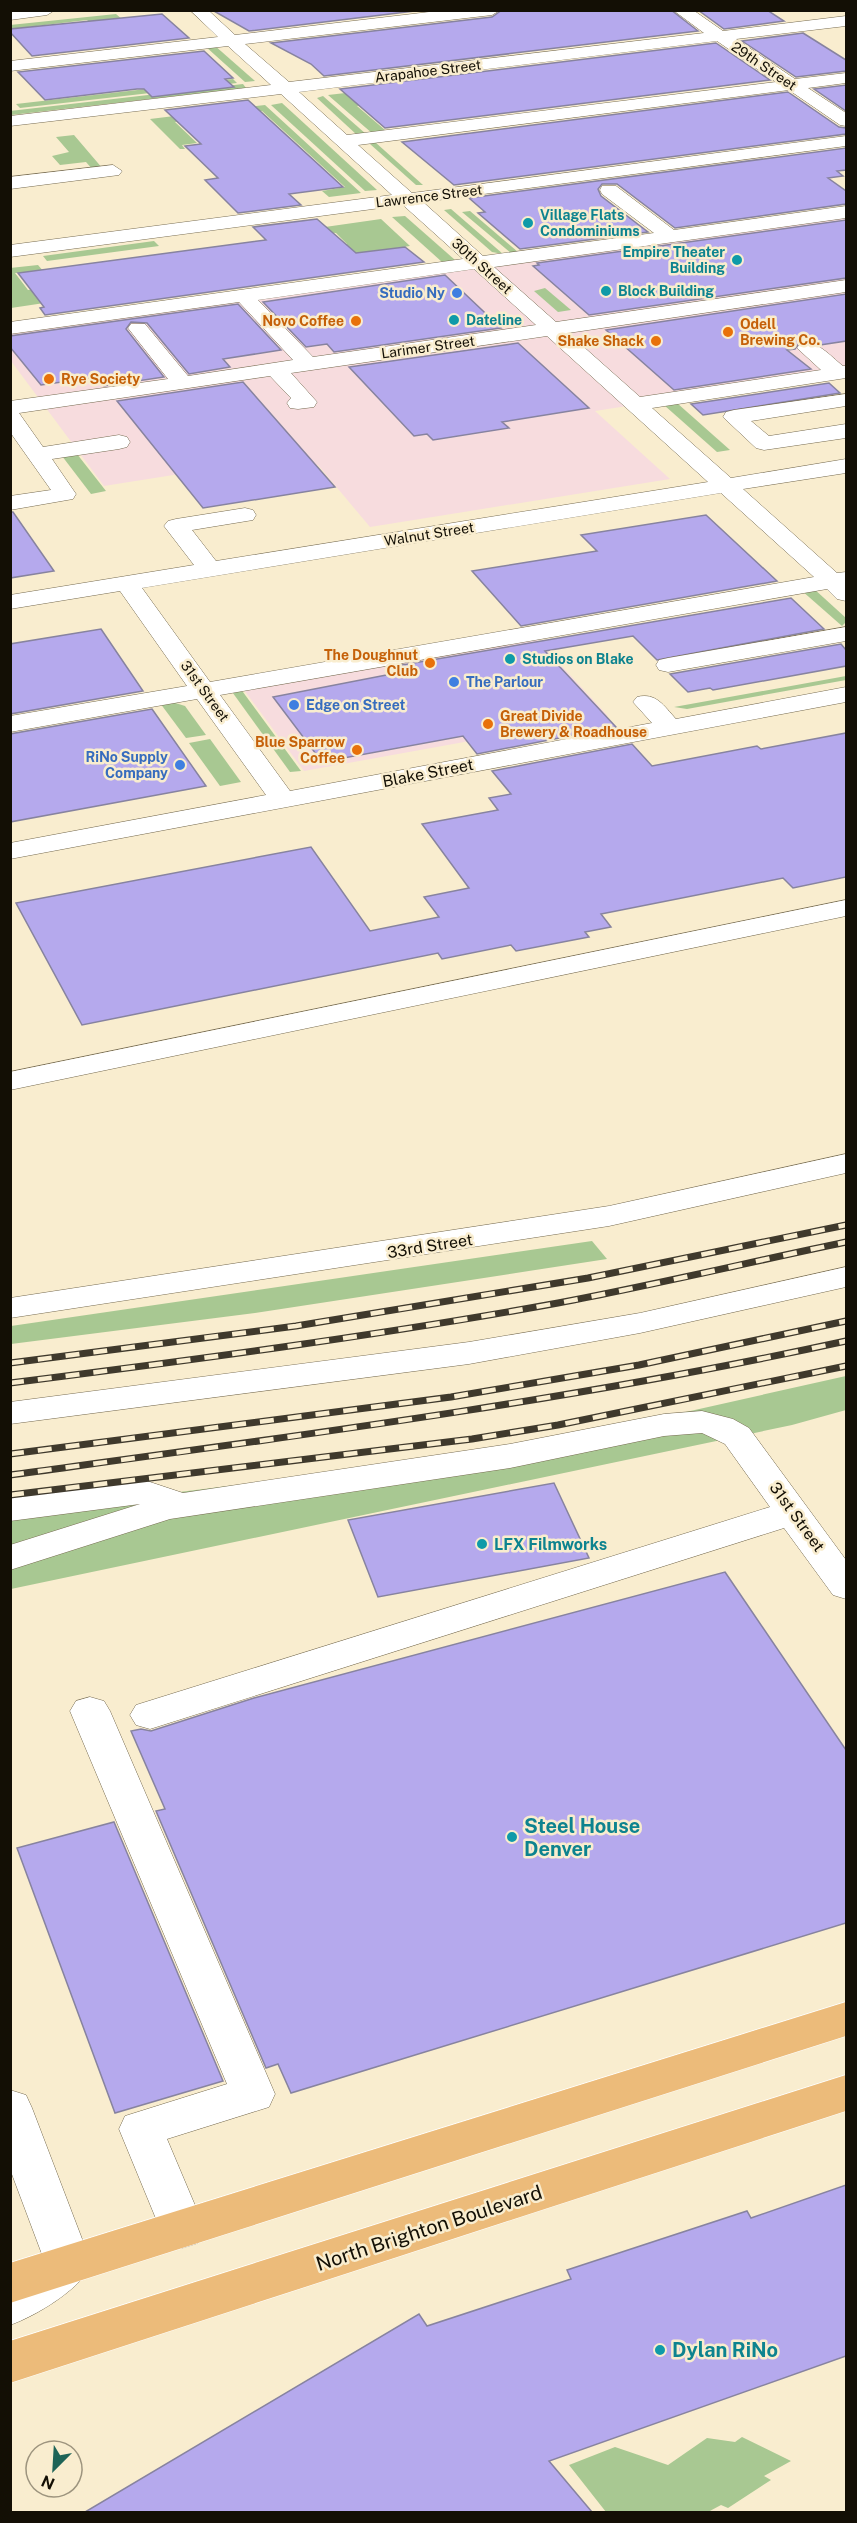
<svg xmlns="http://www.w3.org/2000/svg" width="857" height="2523" font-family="'Public Sans',sans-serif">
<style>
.commercial{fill:#f7dcde}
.green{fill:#a8c892}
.building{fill:#b5a9ed;stroke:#87839f;stroke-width:1.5}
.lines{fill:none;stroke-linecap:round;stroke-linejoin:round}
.minor-casing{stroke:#766b51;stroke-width:1}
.major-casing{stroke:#fff;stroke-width:1}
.minor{fill:#fff;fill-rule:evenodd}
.major{fill:#ecbb7a;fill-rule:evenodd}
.rail-casing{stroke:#3f392c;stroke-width:7}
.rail{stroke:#f9edcf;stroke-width:4.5;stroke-dasharray:14;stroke-linecap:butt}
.culture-dot{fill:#0f9aa8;stroke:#f9edcf;stroke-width:2}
.shop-dot{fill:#3f7fe0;stroke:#f9edcf;stroke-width:2}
.food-dot{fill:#e8710a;stroke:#f9edcf;stroke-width:2}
.labels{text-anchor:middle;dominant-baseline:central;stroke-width:5;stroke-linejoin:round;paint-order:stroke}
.far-street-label{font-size:14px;fill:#130f05;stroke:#f9edcf}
.far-culture-label{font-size:14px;font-weight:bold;fill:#0d838f;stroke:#f9edcf;text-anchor:start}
.far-shop-label{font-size:14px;font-weight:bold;fill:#366cbe;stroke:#f9edcf;text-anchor:end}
.far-food-label{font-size:14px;font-weight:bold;fill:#c56008;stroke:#f9edcf;text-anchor:end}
.street-label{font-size:16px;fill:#130f05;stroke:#f9edcf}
.culture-label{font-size:16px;font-weight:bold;fill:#0d838f;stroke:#f9edcf;text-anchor:start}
.near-culture-label{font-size:20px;font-weight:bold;fill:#0d838f;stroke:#f9edcf;text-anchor:start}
.near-street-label{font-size:20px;fill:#130f05;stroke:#f9edcf}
</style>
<rect width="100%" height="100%" fill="#f9edcf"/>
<g class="commercial">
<polygon points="846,214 846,372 595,411 670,479 370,527 318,465 259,474 249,463 104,486 11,361 11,330"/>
<polygon points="534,636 608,716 304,771 241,686"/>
</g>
<g class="green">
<polygon points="116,14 123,20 102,34 87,20 11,29 10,25"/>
<polygon points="214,45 255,81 245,82 205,46"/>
<polygon points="233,79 237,83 20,108 16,104"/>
<polygon points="243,84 246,88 11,115 10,111"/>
<polygon points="415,85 402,91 349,97 356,103 363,105 357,106 385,130 373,134 328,95"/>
<polygon points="323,96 367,135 357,135 317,98"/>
<polygon points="282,103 377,190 365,191 271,105"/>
<polygon points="265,105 361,193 329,197 322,191 345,187 262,111 175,122 197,143 182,145 185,149 180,149 150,119"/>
<polygon points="74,135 103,169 93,170 86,162 60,165 52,156 69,152 56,137"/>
<polygon points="375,142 423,185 416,185 370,144"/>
<polygon points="451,209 503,254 492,252 444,210"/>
<polygon points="470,211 518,252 511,253 462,212"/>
<polygon points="405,216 455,260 442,262 392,217"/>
<polygon points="381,219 410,246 348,255 339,246 347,244 336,233 297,231"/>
<polygon points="154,241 159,246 47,261 43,256"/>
<polygon points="38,265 44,272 15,273 28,290 60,286 71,299 11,308 10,268"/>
<polygon points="545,288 571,310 558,312 534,291"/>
<polygon points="677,403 730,450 717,452 664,405"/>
<polygon points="77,454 106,491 91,494 62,456"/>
<polygon points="813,588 846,618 846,622 842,626 801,590"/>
<polygon points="846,676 846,680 687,709 674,707"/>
<polygon points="240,688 301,771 290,772 230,689"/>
<polygon points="169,701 185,706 206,735 186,738 160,703"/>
<polygon points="210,739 241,782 220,786 189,743"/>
<polygon points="592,1241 607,1259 255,1313 11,1344 11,1326"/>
<polygon points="846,1376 846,1410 792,1425 11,1589 10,1513 405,1464 601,1431"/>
<polygon points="742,2437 791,2461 764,2476 771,2480 728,2508 721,2505 708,2512 606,2512 569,2465 615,2447 668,2465 707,2438 735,2442"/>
</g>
<g class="building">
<polygon points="212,10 423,10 249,31"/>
<polygon points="502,10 671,10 698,31 324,76 311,64 271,43 492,17"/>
<polygon points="698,10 767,10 784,21 724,29"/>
<polygon points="162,14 189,38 32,56 10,32 10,29"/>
<polygon points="803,33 846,60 846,71 796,77 742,41"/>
<polygon points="716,43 770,80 385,128 340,89"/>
<polygon points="204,51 233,78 225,79 234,87 152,97 144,89 137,89 45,100 18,72"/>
<polygon points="846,85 846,111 814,89"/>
<polygon points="788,92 839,127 846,128 846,134 454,185 402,142"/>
<polygon points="248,100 343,187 289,194 301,205 238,213 205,180 218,178 185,146 201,144 165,110"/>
<polygon points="846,148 846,170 837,171 843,176 828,178 846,191 846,204 675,228 617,184 602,184 598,189 601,196 648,232 520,249 478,213 485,212 469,198"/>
<polygon points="317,219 356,253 405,247 424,262 45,315 40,308 44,307 18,273 266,240 253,227"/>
<polygon points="846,220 846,278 589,315 533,266 539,265 537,263"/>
<polygon points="445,275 501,328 334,352 327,344 306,347 263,302"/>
<polygon points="846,294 846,341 820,345 800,342 795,349 787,350 811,369 674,390 606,330"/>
<polygon points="238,304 281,350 223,359 230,367 189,374 147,323 131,322 126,329 164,377 104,386 97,377 41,385 10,347 10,336"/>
<polygon points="518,343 589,408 502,422 509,428 433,440 427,434 414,436 349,367"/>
<polygon points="243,382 335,487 203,508 117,401"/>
<polygon points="829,383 840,393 703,415 691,404"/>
<polygon points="10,512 13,512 54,571 10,578"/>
<polygon points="706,515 777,581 521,626 472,571 597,551 581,535"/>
<polygon points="791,598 824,629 657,660 633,636 545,651 616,727 477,754 463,736 322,762 273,697 407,671 402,665"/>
<polygon points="101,629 143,691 10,714 10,644"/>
<polygon points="841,644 846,650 846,666 713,690 710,688 688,692 670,674"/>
<polygon points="152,709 206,786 10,822 10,734"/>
<polygon points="846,733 846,877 793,888 783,878 601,914 611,927 585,932 589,937 516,951 511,945 442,959 438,953 82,1025 16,903 311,847 370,931 439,917 424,897 469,888 422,824 498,810 489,798 511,794 492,771 632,744 652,766 757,746 761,749"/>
<polygon points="554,1483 589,1558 378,1597 348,1520"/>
<polygon points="725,1572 846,1750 846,1923 291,2093 278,2064 266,2068 156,1811 165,1809 131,1731 141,1729 151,1731 254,1698"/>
<polygon points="114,1822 223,2081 115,2113 17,1848"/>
<polygon points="846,2185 846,2356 549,2461 592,2512 85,2512 419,2314 427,2326 571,2279 567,2270 747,2211 751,2218"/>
</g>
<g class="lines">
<g class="minor-casing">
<g id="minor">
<polygon points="10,10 55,10 47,15 10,20"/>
<path d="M190,10h18l27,25 211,-25h54l-8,5 -247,29 44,38 415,-49 -31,-23h20l30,21 123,-15v10l-110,13 59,40 51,-6v10l-38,5 38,25v13l-6,-1 -51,-35 -431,55 54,48 434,-57v10l-423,56 60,54 171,-23 -52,-39 -2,-4 2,-4h14l58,44 172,-24v12l-352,49 62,55 290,-42v12l-278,41 72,64 181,-27 -24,-22 3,-4c17,-5 30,12 43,22h3v12l-194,30 79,70 115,-19v14l-103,16 94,84 9,-1v29l-9,-2 -10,-10 -607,106 70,96 362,-68 -19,-21 4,-5c19,-5 27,9 39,22l170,-32v15l-836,157v-16l256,-48 -69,-96 -187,33v-16l177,-30 -67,-95 -110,18v-14l184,-30 -30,-39 4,-5 8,-2 69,-11 8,2 3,5 -3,5 -61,10 24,31 492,-79 -161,-146 -256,37 26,29 -3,5 -16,2 -8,-1 -3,-5 4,-5 -21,-22 -251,37 24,34 76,-12 8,2 3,5 -3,5 -8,2 -67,10 24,35 -3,5 -63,11v-14l41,-6 -41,-58v-31l158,-22 -40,-51 3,-4h14l43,52 105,-16 -54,-58 -229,32v-12l453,-63 -60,-54 -393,52v-12l382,-50 -111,-101 -271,32v-10l261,-31 -43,-39 -218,25v-10l208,-24zM717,41l59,41 -429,53 -48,-43zM474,269l62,56 -223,32 -55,-57zM721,493l93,84 -604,105 -68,-94z"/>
<polygon points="113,165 122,171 119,175 10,189 10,177"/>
<polygon points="846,394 846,406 751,421 769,436 846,424 846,438 764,450 756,448 723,417 726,412 734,410"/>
<polygon points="846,627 846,641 668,672 659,670 656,665 659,660 668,658"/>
<polygon points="846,900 846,916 10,1090 10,1072"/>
<polygon points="846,1154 846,1173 609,1226 10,1318 10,1298 609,1206"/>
<polygon points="846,1267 846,1287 640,1333 469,1364 10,1424 10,1402 469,1342 640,1313"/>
<polygon points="702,1411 733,1419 749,1428 846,1560 846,1599 833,1595 784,1528 150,1729 136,1725 130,1715 136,1705 770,1507 725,1444 702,1433 664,1436 510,1468 170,1519 10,1570 10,1545 140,1504 10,1521 10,1497 141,1479 183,1493 510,1444 664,1414"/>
<polygon points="90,1697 104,1701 110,1711 275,2094 269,2107 167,2139 205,2229 198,2243 182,2248 166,2243 119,2129 125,2116 227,2084 70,1711 76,1701"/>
<path d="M10,2090l16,5 6,13 60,157c-12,24 -56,51 -82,60v-46l33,-22 -33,-88z"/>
</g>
</g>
<g class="major-casing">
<g id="major">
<polygon points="846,2002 846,2036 10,2303 10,2263"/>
<polygon points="846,2075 846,2111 10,2383 10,2341"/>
</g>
</g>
<use href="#minor" class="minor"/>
<use href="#major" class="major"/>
<g class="rail-casing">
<g id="rail">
<polyline points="10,1363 296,1326 588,1278 846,1225"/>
<path d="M10,1383c183,-23 366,-47 548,-80 96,-18 192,-41 288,-61"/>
<polyline points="10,1454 451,1397 639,1365 846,1321"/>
<path d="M10,1475c280,-38 560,-74 836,-134"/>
<polyline points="10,1495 472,1439 558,1425 846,1366"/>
</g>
</g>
<use href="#rail" class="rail"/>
</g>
<g class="culture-dot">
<circle cx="528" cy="223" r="6"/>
<circle cx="737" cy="260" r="6"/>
<circle cx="606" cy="291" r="6"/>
<circle cx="454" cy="320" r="6"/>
<circle cx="510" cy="659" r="6"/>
<circle cx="482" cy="1544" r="6"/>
<circle cx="512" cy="1837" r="6"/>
<circle cx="660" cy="2350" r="6"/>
</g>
<g class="shop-dot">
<circle cx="457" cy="293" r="6"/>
<circle cx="454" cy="682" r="6"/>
<circle cx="294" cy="705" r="6"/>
<circle cx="180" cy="765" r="6"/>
</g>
<g class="food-dot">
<circle cx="356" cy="321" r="6"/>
<circle cx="728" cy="332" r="6"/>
<circle cx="656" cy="341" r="6"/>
<circle cx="49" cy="379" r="6"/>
<circle cx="430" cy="663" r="6"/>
<circle cx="488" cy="724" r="6"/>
<circle cx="357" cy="750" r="6"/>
</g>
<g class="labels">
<g class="far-street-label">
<text transform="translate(764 66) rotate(34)">29th Street</text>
<text transform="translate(428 71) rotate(-7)">Arapahoe Street</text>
<text transform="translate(429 196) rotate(-7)">Lawrence Street</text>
<text transform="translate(482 266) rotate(42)">30th Street</text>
<text transform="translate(428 347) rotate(-8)">Larimer Street</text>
<text transform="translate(429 534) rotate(-9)">Walnut Street</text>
<text transform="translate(205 691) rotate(54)">31st Street</text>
</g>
<g class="far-culture-label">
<text x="540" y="215">Village Flats<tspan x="540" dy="16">Condominiums</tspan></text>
<text x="725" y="252" text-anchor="end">Empire Theater<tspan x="725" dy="16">Building</tspan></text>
<text x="618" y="291">Block Building</text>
<text x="466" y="320">Dateline</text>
<text x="522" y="659">Studios on Blake</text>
</g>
<g class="far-shop-label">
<text x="445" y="293">Studio Ny</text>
<text x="466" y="682" text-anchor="start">The Parlour</text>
<text x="306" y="705" text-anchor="start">Edge on Street</text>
<text x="168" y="757">RiNo Supply<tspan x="168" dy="16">Company</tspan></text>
</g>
<g class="far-food-label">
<text x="344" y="321">Novo Coffee</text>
<text x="740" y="324" text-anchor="start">Odell<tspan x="740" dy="16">Brewing Co.</tspan></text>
<text x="644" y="341">Shake Shack</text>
<text x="61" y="379" text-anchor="start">Rye Society</text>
<text x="418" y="655">The Doughnut<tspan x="418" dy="16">Club</tspan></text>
<text x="500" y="716" text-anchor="start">Great Divide<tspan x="500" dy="16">Brewery &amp; Roadhouse</tspan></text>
<text x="345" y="742">Blue Sparrow<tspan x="345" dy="16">Coffee</tspan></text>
</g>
<g class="street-label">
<text transform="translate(428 773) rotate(-11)">Blake Street</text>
<text transform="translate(430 1246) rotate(-9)">33rd Street</text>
<text transform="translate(797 1517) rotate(54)">31st Street</text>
</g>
<g class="culture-label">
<text x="494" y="1544">LFX Filmworks</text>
</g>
<g class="near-culture-label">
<text x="524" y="1826">Steel House<tspan x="524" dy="23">Denver</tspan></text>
<text x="672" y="2350">Dylan RiNo</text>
</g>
<g class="near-street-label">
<text transform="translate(429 2228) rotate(-18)">North Brighton Boulevard</text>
</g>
</g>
<rect width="857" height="2523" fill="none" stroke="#130f05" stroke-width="24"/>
<g transform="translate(54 2469) rotate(204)"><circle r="28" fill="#f9edcf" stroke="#9d947e" stroke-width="1.5"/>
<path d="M0-4.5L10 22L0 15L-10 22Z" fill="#1e6457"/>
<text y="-9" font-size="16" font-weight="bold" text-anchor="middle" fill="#130f05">N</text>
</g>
</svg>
